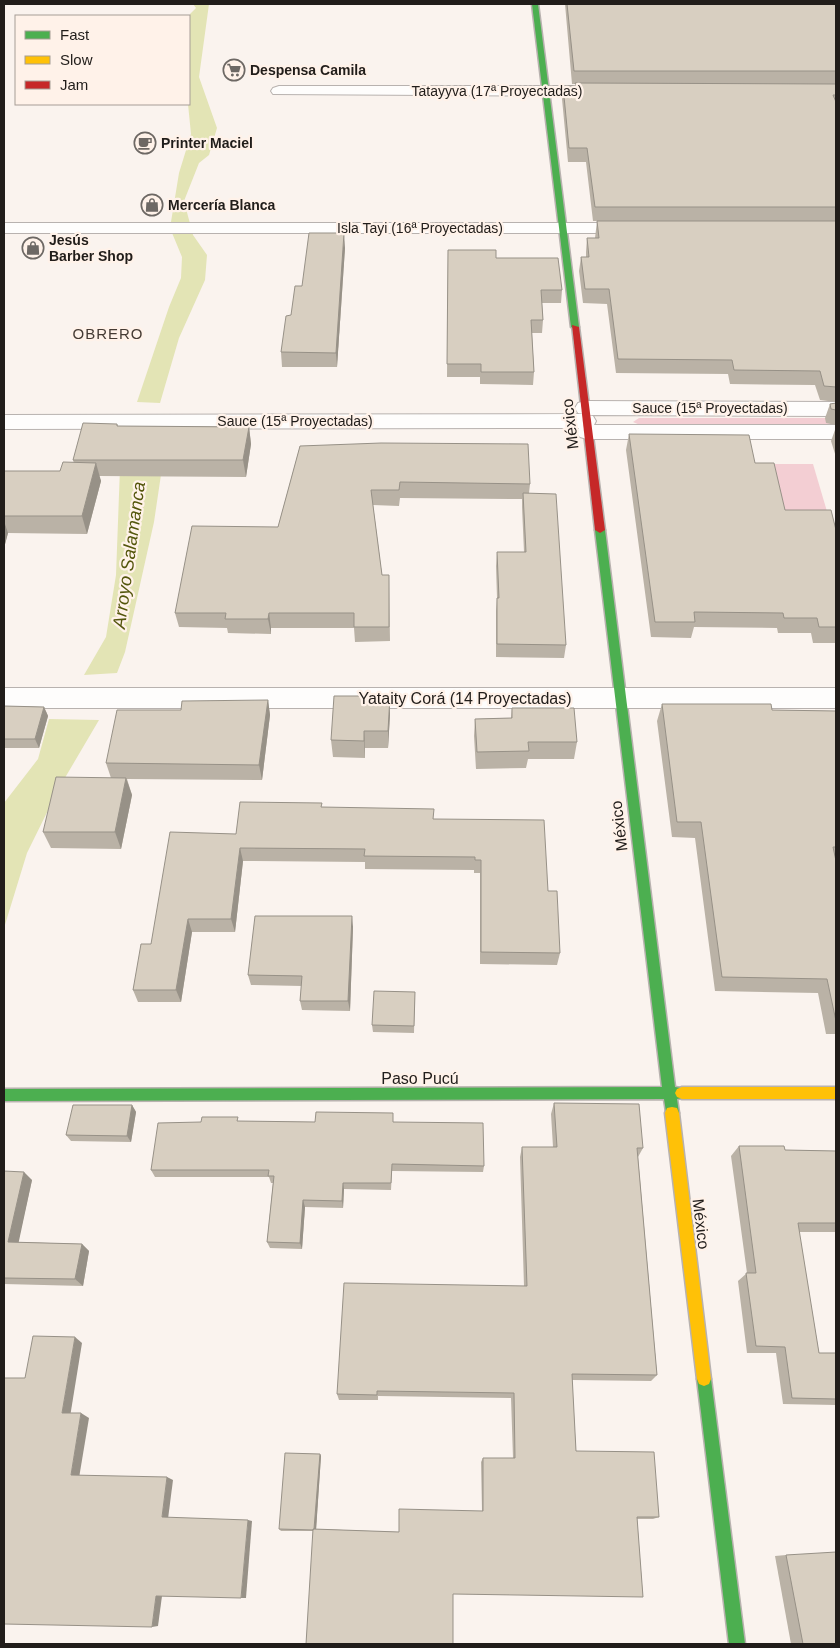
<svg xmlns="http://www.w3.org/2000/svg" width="840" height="1648" font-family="Helvetica,sans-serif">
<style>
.green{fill:#f3ced3}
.water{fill:#e3e4b5}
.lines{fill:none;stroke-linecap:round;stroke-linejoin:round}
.street-casing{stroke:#b8b2af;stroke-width:2}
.fast-casing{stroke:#b8b2af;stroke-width:3}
.slow-casing{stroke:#b8b2af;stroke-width:3}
.jam-casing{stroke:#b8b2af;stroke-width:3}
.street{fill:#fefdfc;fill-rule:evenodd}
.fast{fill:#4caf50;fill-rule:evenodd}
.slow{fill:#ffc107;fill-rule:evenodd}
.jam{fill:#c62828;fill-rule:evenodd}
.wall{fill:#bab2a6}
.shaded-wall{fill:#979187}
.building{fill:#d8cfc1;stroke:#979187}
.labels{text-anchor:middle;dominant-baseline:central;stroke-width:4.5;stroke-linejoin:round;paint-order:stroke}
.far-poi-label{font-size:14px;font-weight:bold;fill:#211d1a;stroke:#fff2e9;text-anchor:start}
.far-street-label{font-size:14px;fill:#211d1a;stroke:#fff2e9}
.far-neighbourhood-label{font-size:15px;letter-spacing:1px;fill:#453b34;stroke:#fff2e9}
.street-label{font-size:16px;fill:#211d1a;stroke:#fff2e9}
.water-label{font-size:18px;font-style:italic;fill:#54560c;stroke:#fff2e9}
</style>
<rect width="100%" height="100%" fill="#faf3ee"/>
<g class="green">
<polygon points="639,418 836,418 836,425 640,425 633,422"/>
<polygon points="769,464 813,464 831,525 784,525"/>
</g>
<g class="water">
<polygon points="193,4 209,4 199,77 217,128 209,155 199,163 184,201 193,235 207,255 205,280 179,338 160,403 137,402 169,307 181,278 182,257 170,228 179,173 191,134 188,104 189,23 190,14 196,8"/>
<polygon points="121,441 166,441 154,522 125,652 117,673 84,675 106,637 116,575"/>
<polygon points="49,719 99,720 59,788 27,853 4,928 4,803 38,759"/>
</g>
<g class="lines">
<g class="street-casing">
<g id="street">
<polygon points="279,86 600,86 608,91 600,96 273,94 271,91 273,88"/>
<polygon points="4,223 632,223 638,224 641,228 638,232 632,233 4,233"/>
<polygon points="585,401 836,402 836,416 587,415 593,416 596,421 594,425 836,425 836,439 587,439 580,437 576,432 579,428 4,429 4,415 584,414 578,413 575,408 578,403"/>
<rect x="4" y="688" width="832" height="20"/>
</g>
</g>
<g class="fast-casing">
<g id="fast">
<polygon points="532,4 538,4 579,327 575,329 571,327"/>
<polygon points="600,527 605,530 675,1087 687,1089 689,1093 687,1097 677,1099 679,1113 677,1118 672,1119 667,1118 664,1099 4,1101 4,1089 662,1087 595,530"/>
<polygon points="704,1372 709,1374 711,1379 745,1644 729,1644 697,1379 699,1374"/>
</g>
</g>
<g class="slow-casing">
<g id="slow">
<polygon points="682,1087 836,1087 836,1099 682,1099 677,1097 675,1093 677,1089"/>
<polygon points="672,1107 677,1108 679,1113 711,1379 709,1384 704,1386 699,1384 697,1379 665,1113 667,1108"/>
</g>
</g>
<g class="jam-casing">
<polygon id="jam" points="572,325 579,327 605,530 600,533 595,530"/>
</g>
<use href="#street" class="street"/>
<use href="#fast" class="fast"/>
<use href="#slow" class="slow"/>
<use href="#jam" class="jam"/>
</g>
<g class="wall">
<polygon points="565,4 836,4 836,402 820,400 815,385 730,384 728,374 616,373 607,304 583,303 579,271 581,257 586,257 586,252 587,238 595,238 597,221 593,221 586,162 568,162 562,99 563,86 575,86 575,84 572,84"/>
<polygon points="345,248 337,367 282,367 281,352 291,315 302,286"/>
<polygon points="448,250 496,258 562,290 561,303 542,303 543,320 542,333 532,333 534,372 533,385 480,384 480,377 447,377"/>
<polygon points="836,403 836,425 826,423 825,418 830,404"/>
<polygon points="117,424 118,426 249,427 251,444 246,477 99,476 101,481 87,534 8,533 4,548 4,471 60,471 74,463 73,460"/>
<polygon points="836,427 836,457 831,441"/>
<polygon points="629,434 755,463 785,510 836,530 836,643 813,643 811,633 778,633 777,628 694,627 691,638 651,637 626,450"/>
<polygon points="300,446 530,484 529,493 566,645 564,658 496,657 496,611 497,598 496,566 497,552 524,552 522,507 522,499 400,498 399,506 373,505 382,575 389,575 390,641 355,642 354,628 271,628 271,634 228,633 227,628 179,627 175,613 278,527"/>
<polygon points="268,700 270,715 262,780 127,779 132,795 121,849 51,848 43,832 111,778 106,763 181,710"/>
<polygon points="662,704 772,710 836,711 836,1034 826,1034 818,993 715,991 695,838 672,837 657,721"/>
<polygon points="4,706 44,707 48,716 39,748 4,748"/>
<polygon points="512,708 577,742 574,759 528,759 526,768 476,769 474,736 475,719 511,718"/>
<polygon points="390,714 388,748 365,748 365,758 333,757 331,740"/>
<polygon points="322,807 433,819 548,891 560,953 557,965 480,964 480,873 474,873 474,870 365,869 365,862 243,861 235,932 192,932 181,1002 138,1002 133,990 151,944 236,834"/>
<polygon points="353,927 350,1011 302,1010 300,1001 302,986 251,985 248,975"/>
<polygon points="415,992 414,1033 373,1032 372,1025"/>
<polygon points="554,1103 643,1148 638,1157 657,1375 651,1381 572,1380 576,1451 659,1517 653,1519 637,1519 643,1597 313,1531 281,1531 279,1529 320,1454 321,1456 316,1529 399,1532 482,1511 481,1462 483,1458 513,1458 511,1398 378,1396 378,1400 339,1400 337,1394 524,1286 520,1157 522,1147 553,1147 551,1114"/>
<polygon points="132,1105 136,1112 131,1142 71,1141 66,1135"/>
<polygon points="239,1121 315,1122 394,1122 484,1166 483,1172 392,1171 391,1190 344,1189 343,1208 305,1207 302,1249 270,1248 267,1242 273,1183 271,1183 269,1177 155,1177 151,1170"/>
<polygon points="739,1146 785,1150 836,1151 836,1232 799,1232 819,1353 836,1353 836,1405 783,1404 776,1353 747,1353 738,1281 747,1273 731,1156"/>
<polygon points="4,1171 32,1180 18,1242 82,1244 89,1251 83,1286 4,1284"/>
<polygon points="786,1555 836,1644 791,1644 775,1556"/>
</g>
<g class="shaded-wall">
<polygon points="344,233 345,248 337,367 336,353"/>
<polygon points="249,427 251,444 246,477 243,460"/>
<polygon points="96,463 101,481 87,534 82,516"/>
<polygon points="4,521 8,533 4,548"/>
<polygon points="269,613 271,628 271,634 268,619"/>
<polygon points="390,696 390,714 388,748 388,731"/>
<polygon points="268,700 270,715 262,780 259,765"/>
<polygon points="44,707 48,716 39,748 35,739"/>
<polygon points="364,731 365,748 365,758 364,741"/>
<polygon points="126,778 132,795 121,849 115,832"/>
<polygon points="240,848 243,861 235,932 231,919"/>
<polygon points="352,916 353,927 350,1011 348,1001"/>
<polygon points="188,919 192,932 181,1002 176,990"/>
<polygon points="132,1105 136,1112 131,1142 127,1136"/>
<polygon points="24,1172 32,1180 17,1250 8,1242"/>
<polygon points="343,1183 344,1189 343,1208 342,1201"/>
<polygon points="303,1200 305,1207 302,1249 300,1243"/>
<polygon points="82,1244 89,1251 83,1286 75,1279"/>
<polygon points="75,1337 82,1343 70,1417 62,1413"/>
<polygon points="81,1413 89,1418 79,1478 71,1475"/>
<polygon points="320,1454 321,1456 316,1531 314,1530"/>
<polygon points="167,1477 173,1480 168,1519 162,1517"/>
<polygon points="248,1520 252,1521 246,1598 241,1598"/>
<polygon points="156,1596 162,1596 158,1626 152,1627"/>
</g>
<g class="building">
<polygon points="567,4 836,4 836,71 574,71"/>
<polygon points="575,83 836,84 836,95 833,95 836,102 836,207 595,207 587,148 569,148 563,86 576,86"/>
<polygon points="597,221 836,221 836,387 824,386 820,371 734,370 732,360 618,359 609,289 585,289 581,257 589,257 587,238 599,238"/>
<polygon points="309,233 344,233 336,353 281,352 286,316 291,315 295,286 302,286"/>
<polygon points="448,250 496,250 496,258 558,258 562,290 541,290 543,320 531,320 534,372 481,372 481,364 447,364"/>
<polygon points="836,403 836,410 831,409 830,404"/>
<polygon points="83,423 117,424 117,426 249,427 243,460 73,460"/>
<polygon points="629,434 749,435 755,463 774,463 785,510 831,510 836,530 836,627 819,627 817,618 784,618 783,613 694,612 695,622 655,622"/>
<polygon points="381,443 528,444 530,484 400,482 399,490 371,490 382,575 389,575 389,627 354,627 354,613 269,613 268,619 225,619 226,613 175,613 192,526 278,527 300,446"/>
<polygon points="63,462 96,463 82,516 4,516 4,471 60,471"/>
<polygon points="523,493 556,494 566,645 497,644 497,598 499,598 497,552 526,552"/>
<polygon points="334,696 390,696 388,731 364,731 364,741 331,740"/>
<polygon points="268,700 259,765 106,763 117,710 181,710 182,701"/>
<polygon points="662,704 771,704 772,710 836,711 836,847 833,847 836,861 836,1021 827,979 722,977 701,822 677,822"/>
<polygon points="4,706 44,707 35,739 4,739"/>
<polygon points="512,708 574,708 577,742 528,742 529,751 477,752 475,719 512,718"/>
<polygon points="56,777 126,778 115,832 43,832"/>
<polygon points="240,802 322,803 321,807 434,809 433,819 544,820 548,891 557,891 560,953 481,952 481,860 475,860 475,857 364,856 365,849 240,848 231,919 188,919 176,990 133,990 141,944 151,944 170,832 236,834"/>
<polygon points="255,916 352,916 348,1001 300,1001 302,976 248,975"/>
<polygon points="374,991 415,992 414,1026 372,1025"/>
<polygon points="554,1103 639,1104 643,1148 637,1148 657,1375 572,1374 576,1451 654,1452 659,1517 637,1517 643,1597 453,1594 453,1644 306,1644 313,1529 399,1532 399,1509 483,1511 483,1458 515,1458 514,1393 377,1391 377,1395 337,1394 344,1283 527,1286 522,1147 557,1147"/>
<polygon points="73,1105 132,1105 127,1136 66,1135"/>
<polygon points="316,1112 393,1113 393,1122 483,1123 484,1166 392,1164 391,1183 343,1183 342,1201 303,1200 300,1243 267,1242 274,1176 268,1176 269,1170 151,1170 158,1123 201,1122 202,1117 238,1117 237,1121 315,1122"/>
<polygon points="739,1146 784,1146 785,1150 836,1151 836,1223 798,1223 819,1353 836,1353 836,1399 792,1398 785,1347 756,1346 746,1273 756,1273"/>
<polygon points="4,1171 24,1172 8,1242 82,1244 75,1279 4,1278"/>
<polygon points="33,1336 75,1337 62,1413 81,1413 71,1475 167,1477 162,1517 248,1520 241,1598 156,1596 152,1627 4,1624 4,1378 25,1378"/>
<polygon points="285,1453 320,1454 314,1529 313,1529 313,1530 279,1529"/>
<polygon points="836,1552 836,1644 803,1644 786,1555"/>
</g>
<defs>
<g id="supermarket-ring" transform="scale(1.125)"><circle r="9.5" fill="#fff2e9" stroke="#6d6864" stroke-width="1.5"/><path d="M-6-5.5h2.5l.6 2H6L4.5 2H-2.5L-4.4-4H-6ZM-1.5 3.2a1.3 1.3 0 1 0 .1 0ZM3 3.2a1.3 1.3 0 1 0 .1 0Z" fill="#6d6864"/></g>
<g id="cafe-ring" transform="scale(1.125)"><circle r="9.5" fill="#fff2e9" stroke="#6d6864" stroke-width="1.5"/><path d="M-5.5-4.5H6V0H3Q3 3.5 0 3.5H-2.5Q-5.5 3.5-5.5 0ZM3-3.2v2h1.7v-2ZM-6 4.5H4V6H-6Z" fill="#6d6864"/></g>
<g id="shop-ring" transform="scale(1.125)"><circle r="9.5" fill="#fff2e9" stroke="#6d6864" stroke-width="1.5"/><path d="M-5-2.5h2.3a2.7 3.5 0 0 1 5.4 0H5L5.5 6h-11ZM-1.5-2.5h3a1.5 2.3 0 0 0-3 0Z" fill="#6d6864"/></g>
</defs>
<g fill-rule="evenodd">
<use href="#supermarket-ring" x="234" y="70"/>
<use href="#cafe-ring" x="145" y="143"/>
<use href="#shop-ring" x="152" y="205"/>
<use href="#shop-ring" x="33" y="248"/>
</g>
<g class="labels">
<g class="far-poi-label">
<text x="250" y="70">Despensa Camila</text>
<text x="161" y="143">Printer Maciel</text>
<text x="168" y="205">Mercería Blanca</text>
<text x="49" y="240">Jesús<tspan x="49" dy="16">Barber Shop</tspan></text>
</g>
<g class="far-street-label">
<text x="497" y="91">Tatayyva (17ª Proyectadas)</text>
<text x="420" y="228">Isla Tayi (16ª Proyectadas)</text>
<text x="710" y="408">Sauce (15ª Proyectadas)</text>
<text x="295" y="421">Sauce (15ª Proyectadas)</text>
</g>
<g class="far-neighbourhood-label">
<text x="108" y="333">OBRERO</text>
</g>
<g class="street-label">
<text transform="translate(570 424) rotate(-97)">México</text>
<text x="465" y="698">Yataity Corá (14 Proyectadas)</text>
<text transform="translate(619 826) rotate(-97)">México</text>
<text x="420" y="1078">Paso Pucú</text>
<text transform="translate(701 1224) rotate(83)">México</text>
</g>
<g class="water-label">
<text transform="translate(129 555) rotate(-82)">Arroyo Salamanca</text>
</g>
</g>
<rect width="840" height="1648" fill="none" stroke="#211d1a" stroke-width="10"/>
<rect x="15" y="15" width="175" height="90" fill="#fff2e9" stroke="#a69d96"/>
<rect x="25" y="31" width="25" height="8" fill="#4caf50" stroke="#a69d96"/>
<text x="60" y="40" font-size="15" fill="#211d1a">Fast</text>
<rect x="25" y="56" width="25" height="8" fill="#ffc107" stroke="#a69d96"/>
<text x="60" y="65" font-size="15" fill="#211d1a">Slow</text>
<rect x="25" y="81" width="25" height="8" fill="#c62828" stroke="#a69d96"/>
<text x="60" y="90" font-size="15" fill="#211d1a">Jam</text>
</svg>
